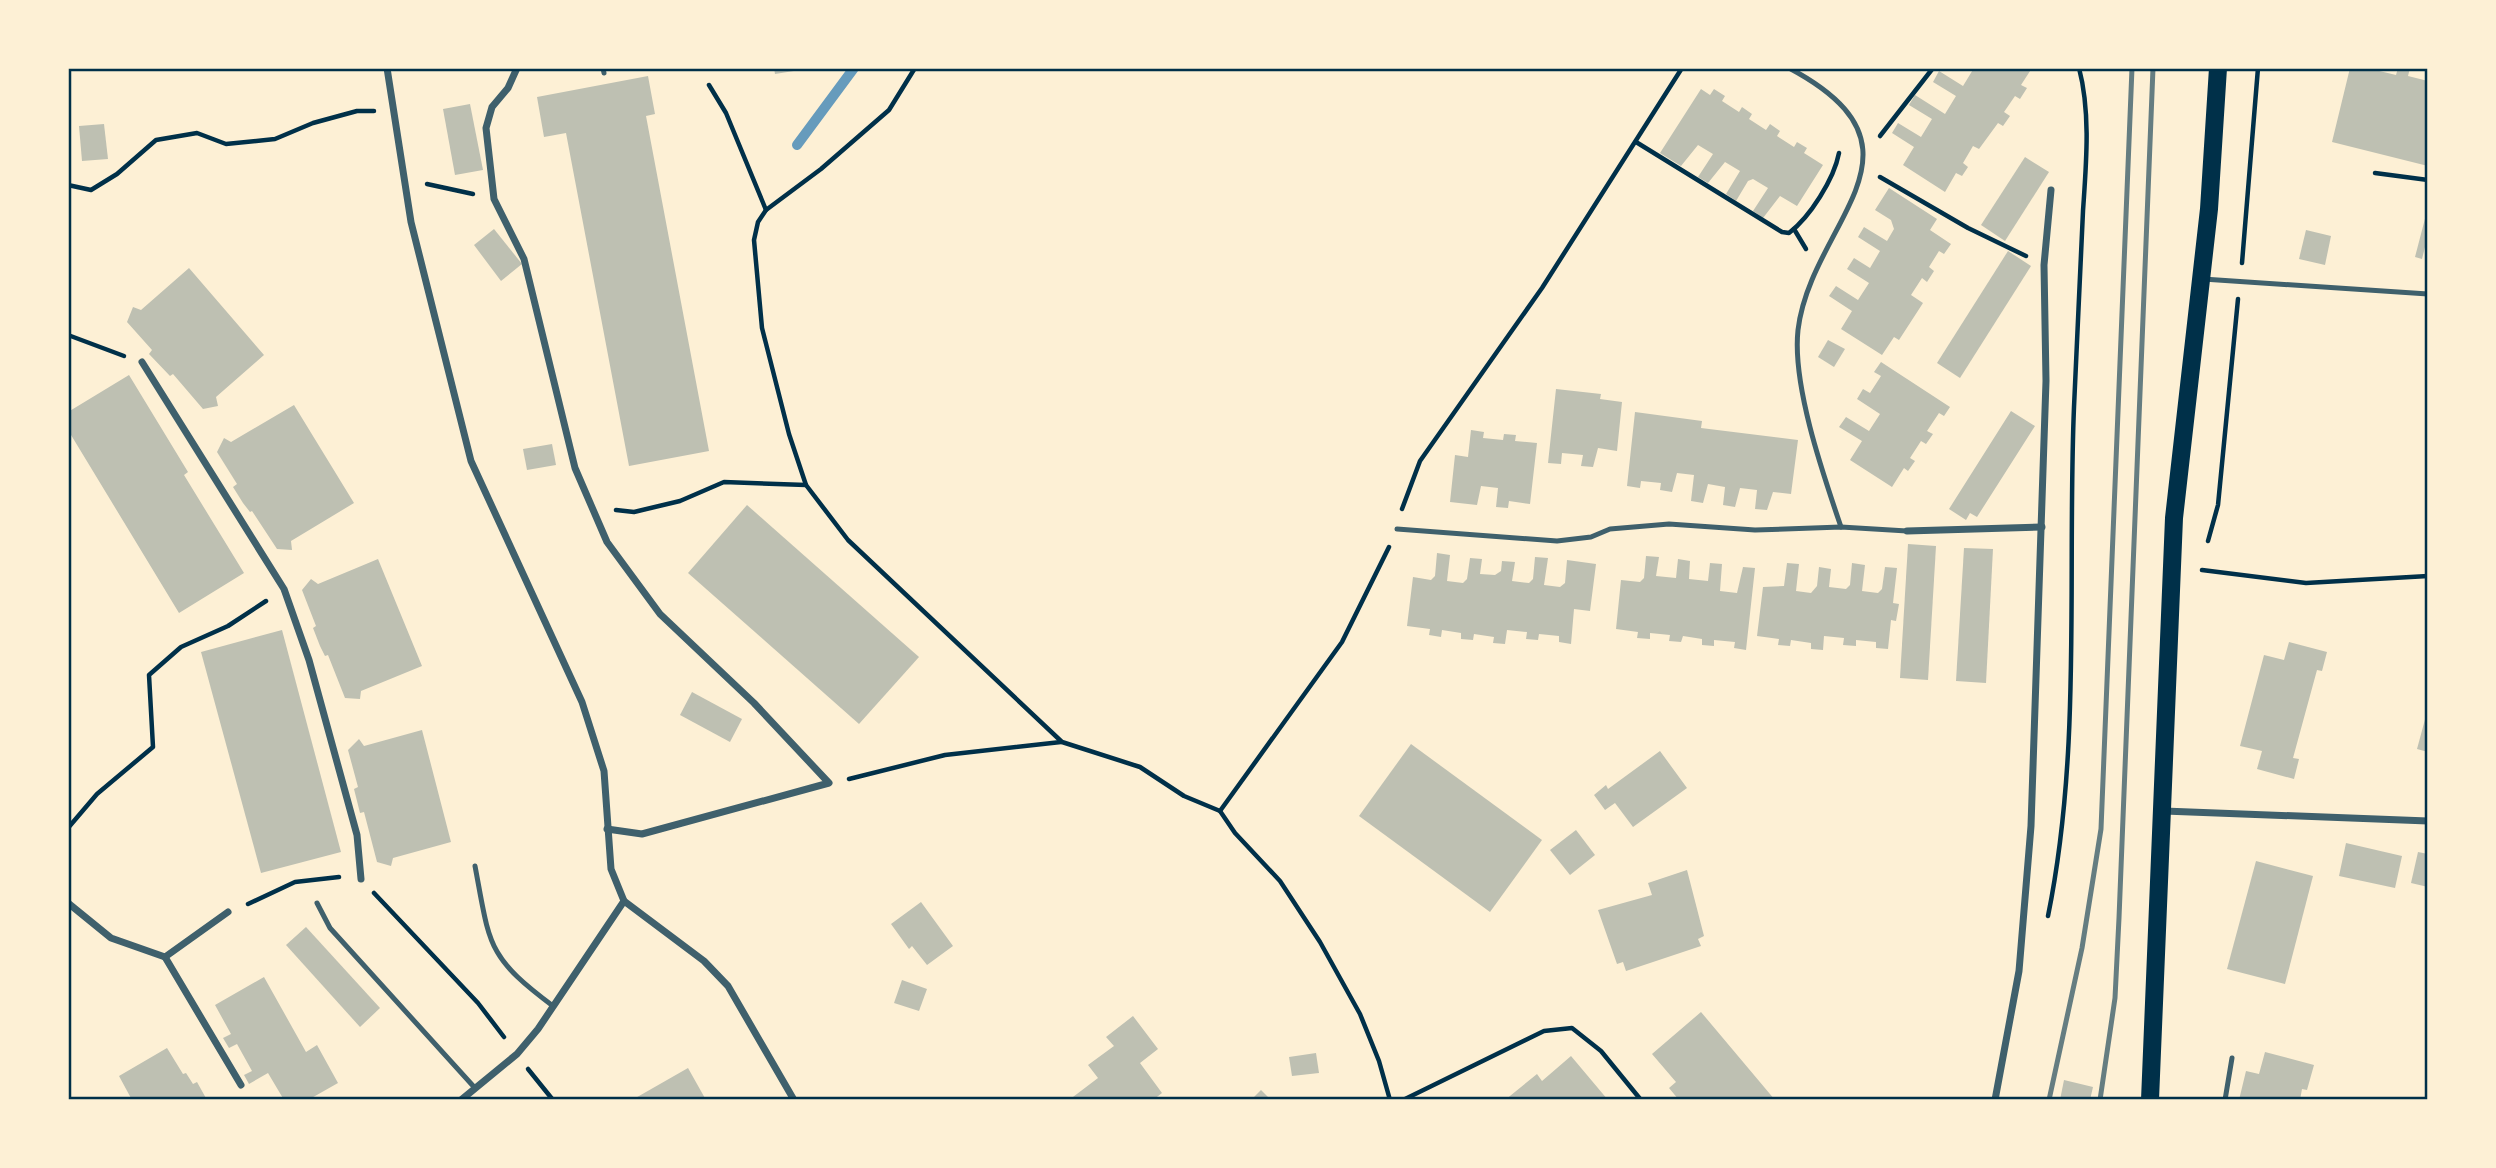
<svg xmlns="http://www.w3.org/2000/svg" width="2496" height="1168" font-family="Raleway,sans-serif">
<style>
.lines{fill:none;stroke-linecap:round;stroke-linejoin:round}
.stream{stroke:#669bbc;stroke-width:10}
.building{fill:#bec0b2}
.path{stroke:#003049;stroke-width:4.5}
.service{stroke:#3f606c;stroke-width:5}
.minor{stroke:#3f606c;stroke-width:7}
.primary{stroke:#003049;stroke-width:18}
.rail{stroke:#657d81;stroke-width:5}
.neatline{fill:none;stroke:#003049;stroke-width:2.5}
</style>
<rect width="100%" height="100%" fill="#fdf0d5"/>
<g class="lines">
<polyline class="stream" points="797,145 854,68"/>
</g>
<g class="building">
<polygon points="774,68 800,68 800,70 775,74"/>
<polygon points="1974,68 2032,68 2021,85 2027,88 2020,99 2015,96 2004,112 2010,116 2003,126 1998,123 1979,149 1973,146 1963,163 1968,167 1962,176 1956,173 1945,192 1903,165 1914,147 1892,133 1898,123 1921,137 1932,119 1909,105 1915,95 1945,114 1956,96 1933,82 1939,71 1963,86"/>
<polygon points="2350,68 2367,68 2396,75 2398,68 2410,68 2408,76 2428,81 2428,166 2332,142"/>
<polygon points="648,76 655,114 646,116 709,451 629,466 566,133 544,137 537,97"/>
<polygon points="1701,89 1710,95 1714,89 1725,96 1722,101 1739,112 1742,107 1752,114 1749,119 1766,130 1770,124 1780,131 1777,136 1794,147 1797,142 1807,148 1804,153 1823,165 1797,206 1780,196 1763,218 1753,211 1768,188 1753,179 1748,181 1736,201 1726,194 1740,171 1725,162 1708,183 1698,177 1713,154 1698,145 1681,166 1660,153"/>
<polygon points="470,104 483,170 455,175 443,109"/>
<polygon points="104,124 108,159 82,161 79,126"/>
<polygon points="2025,157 2049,172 2005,241 1981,225"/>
<polygon points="1889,188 1937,219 1930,230 1951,244 1944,254 1939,251 1929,267 1934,271 1927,282 1922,278 1911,295 1923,303 1899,340 1894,337 1882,355 1841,329 1852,311 1829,296 1836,286 1858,300 1869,283 1847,269 1854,258 1870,268 1880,251 1858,237 1864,227 1887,241 1894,229 1891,220 1875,210"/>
<polygon points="2427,211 2428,248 2425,247 2422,259 2415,257"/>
<polygon points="494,229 522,264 501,281 474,245"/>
<polygon points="2306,230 2331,236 2325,265 2299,259"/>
<polygon points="2008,251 2031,266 1960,378 1937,363"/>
<polygon points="189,268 264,355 216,397 218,406 203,409 173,374 170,376 149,354 152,350 127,322 133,307 141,310"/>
<polygon points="1828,340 1845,349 1834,367 1818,357"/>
<polygon points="1881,362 1950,407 1944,416 1939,413 1927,431 1933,434 1926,444 1921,441 1910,458 1915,461 1908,471 1904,468 1892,487 1850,460 1862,441 1839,427 1846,417 1869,431 1880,414 1857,399 1863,389 1870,393 1881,376 1874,372"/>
<polygon points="129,375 188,472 184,475 244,573 179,613 68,430 68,412"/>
<polygon points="1556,389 1601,394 1600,399 1622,402 1617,451 1598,448 1593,467 1581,466 1583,455 1562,453 1561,464 1548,463"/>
<polygon points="294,405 354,503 291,541 292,550 277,549 252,511 250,512 243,503 233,487 237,484 217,452 224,438 231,442"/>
<polygon points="2011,411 2035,426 1977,517 1970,513 1966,520 1949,509"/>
<polygon points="1635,412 1702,421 1701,428 1798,440 1791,494 1773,492 1767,510 1755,509 1757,490 1740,488 1735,507 1723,505 1725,487 1708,484 1703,503 1691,501 1694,475 1677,473 1672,492 1660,490 1661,483 1641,481 1640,488 1627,486"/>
<polygon points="1471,430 1484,432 1483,438 1503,440 1504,434 1516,435 1515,441 1537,443 1530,504 1509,501 1508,508 1496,507 1498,488 1481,486 1477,505 1450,502 1455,455 1468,457"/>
<polygon points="552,444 556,465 527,470 523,449"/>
<polygon points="747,505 919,657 859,724 688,573"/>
<polygon points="1908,544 1936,546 1928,680 1900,678"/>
<polygon points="1964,548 1993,549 1986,683 1956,681"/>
<polygon points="1437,553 1450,555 1447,581 1463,583 1467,579 1470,558 1482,559 1480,574 1495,575 1501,571 1502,561 1515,562 1512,581 1529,583 1533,579 1535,557 1548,558 1544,585 1560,587 1565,583 1567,560 1596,564 1590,611 1574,609 1571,644 1559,642 1559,636 1539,634 1538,640 1526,639 1527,632 1507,630 1505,644 1493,643 1494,637 1474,634 1473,640 1461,639 1461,633 1442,630 1441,637 1429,635 1430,629 1407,626 1413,577 1431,580 1435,576"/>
<polygon points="1646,556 1659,557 1656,576 1676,578 1678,559 1690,561 1689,579 1708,581 1710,563 1722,564 1720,591 1737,593 1743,567 1755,568 1746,650 1734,648 1735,642 1714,640 1714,646 1702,645 1702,639 1683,636 1681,642 1669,641 1670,635 1650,633 1650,639 1637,638 1638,632 1616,629 1621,580 1640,582 1644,578"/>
<polygon points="378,559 422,666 361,691 360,699 345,698 328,655 325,656 320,646 313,628 316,626 302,590 311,579 318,584"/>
<polygon points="1787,563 1799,564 1796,591 1811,593 1817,586 1819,567 1831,569 1829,587 1846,589 1850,585 1852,563 1865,565 1862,591 1878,593 1882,589 1885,567 1897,568 1893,603 1899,604 1896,621 1891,620 1888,649 1876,648 1876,642 1856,640 1856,646 1843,645 1844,638 1824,636 1823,650 1811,649 1811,643 1791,640 1790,646 1778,645 1779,639 1757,636 1763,587 1784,586"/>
<polygon points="282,630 341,852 261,873 201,652"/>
<polygon points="2289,642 2327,652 2322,671 2317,670 2293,758 2299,759 2294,779 2257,769 2262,751 2240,746 2264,655 2284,660"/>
<polygon points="692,692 742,719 730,742 680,715"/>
<polygon points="2427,712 2428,712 2428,752 2417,749"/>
<polygon points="422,730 451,842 393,858 391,866 377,862 364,812 360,813 354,789 358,787 348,750 359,739 364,746"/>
<polygon points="1411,744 1542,840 1490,912 1359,816"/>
<polygon points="1660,751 1687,788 1633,827 1615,803 1605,810 1594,795 1606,785 1608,789"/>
<polygon points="1576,830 1595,855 1570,875 1550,850"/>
<polygon points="2346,843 2402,856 2395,888 2339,876"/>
<polygon points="2418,852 2428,854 2428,887 2411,883"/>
<polygon points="2256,861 2313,876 2285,984 2227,969"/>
<polygon points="1687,870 1704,936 1698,939 1701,946 1626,971 1623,962 1617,964 1598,910 1652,895 1648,883"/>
<polygon points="921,902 953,946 927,965 912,946 909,949 891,924"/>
<polygon points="306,927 380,1008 360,1027 286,945"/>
<polygon points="264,977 306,1052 317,1045 338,1083 308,1100 284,1100 268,1073 249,1084 244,1075 252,1071 237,1044 229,1048 223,1038 231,1034 215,1005"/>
<polygon points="902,980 927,989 919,1011 894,1003"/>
<polygon points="1701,1012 1775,1100 1679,1100 1669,1088 1676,1082 1652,1054"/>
<polygon points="1133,1016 1158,1049 1140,1063 1162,1093 1153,1100 1069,1100 1098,1078 1088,1065 1114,1046 1106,1037"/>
<polygon points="167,1048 183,1074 186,1073 193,1084 197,1082 207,1100 132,1100 119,1076"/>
<polygon points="2265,1052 2314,1065 2307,1090 2302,1089 2300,1100 2239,1100 2246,1071 2259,1074"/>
<polygon points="1316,1053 1319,1073 1292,1076 1289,1057"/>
<polygon points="1571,1056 1608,1100 1505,1100 1537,1074 1542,1081"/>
<polygon points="688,1068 706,1100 632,1100"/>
<polygon points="2064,1080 2093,1087 2090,1100 2060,1100"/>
<polygon points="1261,1090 1271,1100 1251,1100"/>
</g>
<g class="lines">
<g class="path">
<polyline points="915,68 889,110 821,169 766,210 758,222 754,240 762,328 789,434 806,485 848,540 1062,742 1140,767 1184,796 1220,811 1235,833 1280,881 1320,942 1360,1014 1379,1061 1390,1100"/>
<polyline points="709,85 726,113 766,210"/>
<polyline points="1880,136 1933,68"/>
<path d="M1636,142l146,90 7,1c21,-16 45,-54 50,-80"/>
<polyline points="2375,173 2428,180"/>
<polyline points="1880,177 1968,228 2026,256"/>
<polyline points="427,184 473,194"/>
<polyline points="68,185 91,190 117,174 156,140 197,133 226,144 275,139 313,123 357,111 374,111"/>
<polyline points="1794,229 1806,249"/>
<polyline points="2242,263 2258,68"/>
<polyline points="68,335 124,356"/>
<polyline points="1402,509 1420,461 1542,288 1682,68"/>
<polyline points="616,510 634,512 680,501 724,482 806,485"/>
<polyline points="2208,541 2218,505 2238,299"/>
<polyline points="2202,570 2306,583 2428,576"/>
<polyline points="849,779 945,755 1061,742"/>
<polyline points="1220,811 1342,642 1389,547"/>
<polyline points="68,828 97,794 153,747 149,675 181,647 228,626 266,601"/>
<polyline points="374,893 478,1003 504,1037"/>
<polyline points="248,904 295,882 339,877"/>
<path d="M2048,916c34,-167 19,-340 26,-509 3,-65 6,-131 9,-196 3,-45 8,-98 -4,-143"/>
<polyline points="528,1069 553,1100"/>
<polyline points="1403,1100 1544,1031 1572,1028 1601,1051 1641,1100"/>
</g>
<g class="service">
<polyline points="603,68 604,73"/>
<path d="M1789,68c154,82 22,153 9,262 -6,55 25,144 43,197"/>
<polyline points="2203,279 2428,294"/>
<polyline points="1397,529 1557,541 1591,537 1610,529 1669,524 1755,530 1841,527 1907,531"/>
<path d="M475,866c15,79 11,90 78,140"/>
<polyline points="317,903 330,928 475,1088"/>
<polyline points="2225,1100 2232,1058"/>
</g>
<g class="minor">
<polyline points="387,68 411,222 471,461 582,702 604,771 611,869 624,901"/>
<polyline points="517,68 508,88 492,107 486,128 494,199 524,259 575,468 607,542 660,614 754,703 829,783 642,834 607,829"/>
<polyline points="142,362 284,589 309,660 357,835 361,879"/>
<polyline points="1907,531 2042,527"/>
<polyline points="2164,811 2428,821"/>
<polyline points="68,903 111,938 165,957 228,912"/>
<polyline points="165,957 241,1085"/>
<polyline points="461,1100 517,1054 538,1029 624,901 704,961 728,986 794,1100"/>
<polyline points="1995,1100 2019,971 2031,826 2046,381 2044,265 2051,190"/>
</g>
<polyline class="primary" points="2150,1100 2174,518 2209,209 2218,68"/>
<g class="rail">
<polyline points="2049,1100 2082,948 2101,829 2132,68"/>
<polyline points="2100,1100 2115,998 2119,918 2153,68"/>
</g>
</g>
<rect width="2496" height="1168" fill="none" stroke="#fdf0d5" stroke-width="140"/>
<rect x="70" y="70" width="2356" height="1028" class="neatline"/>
</svg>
